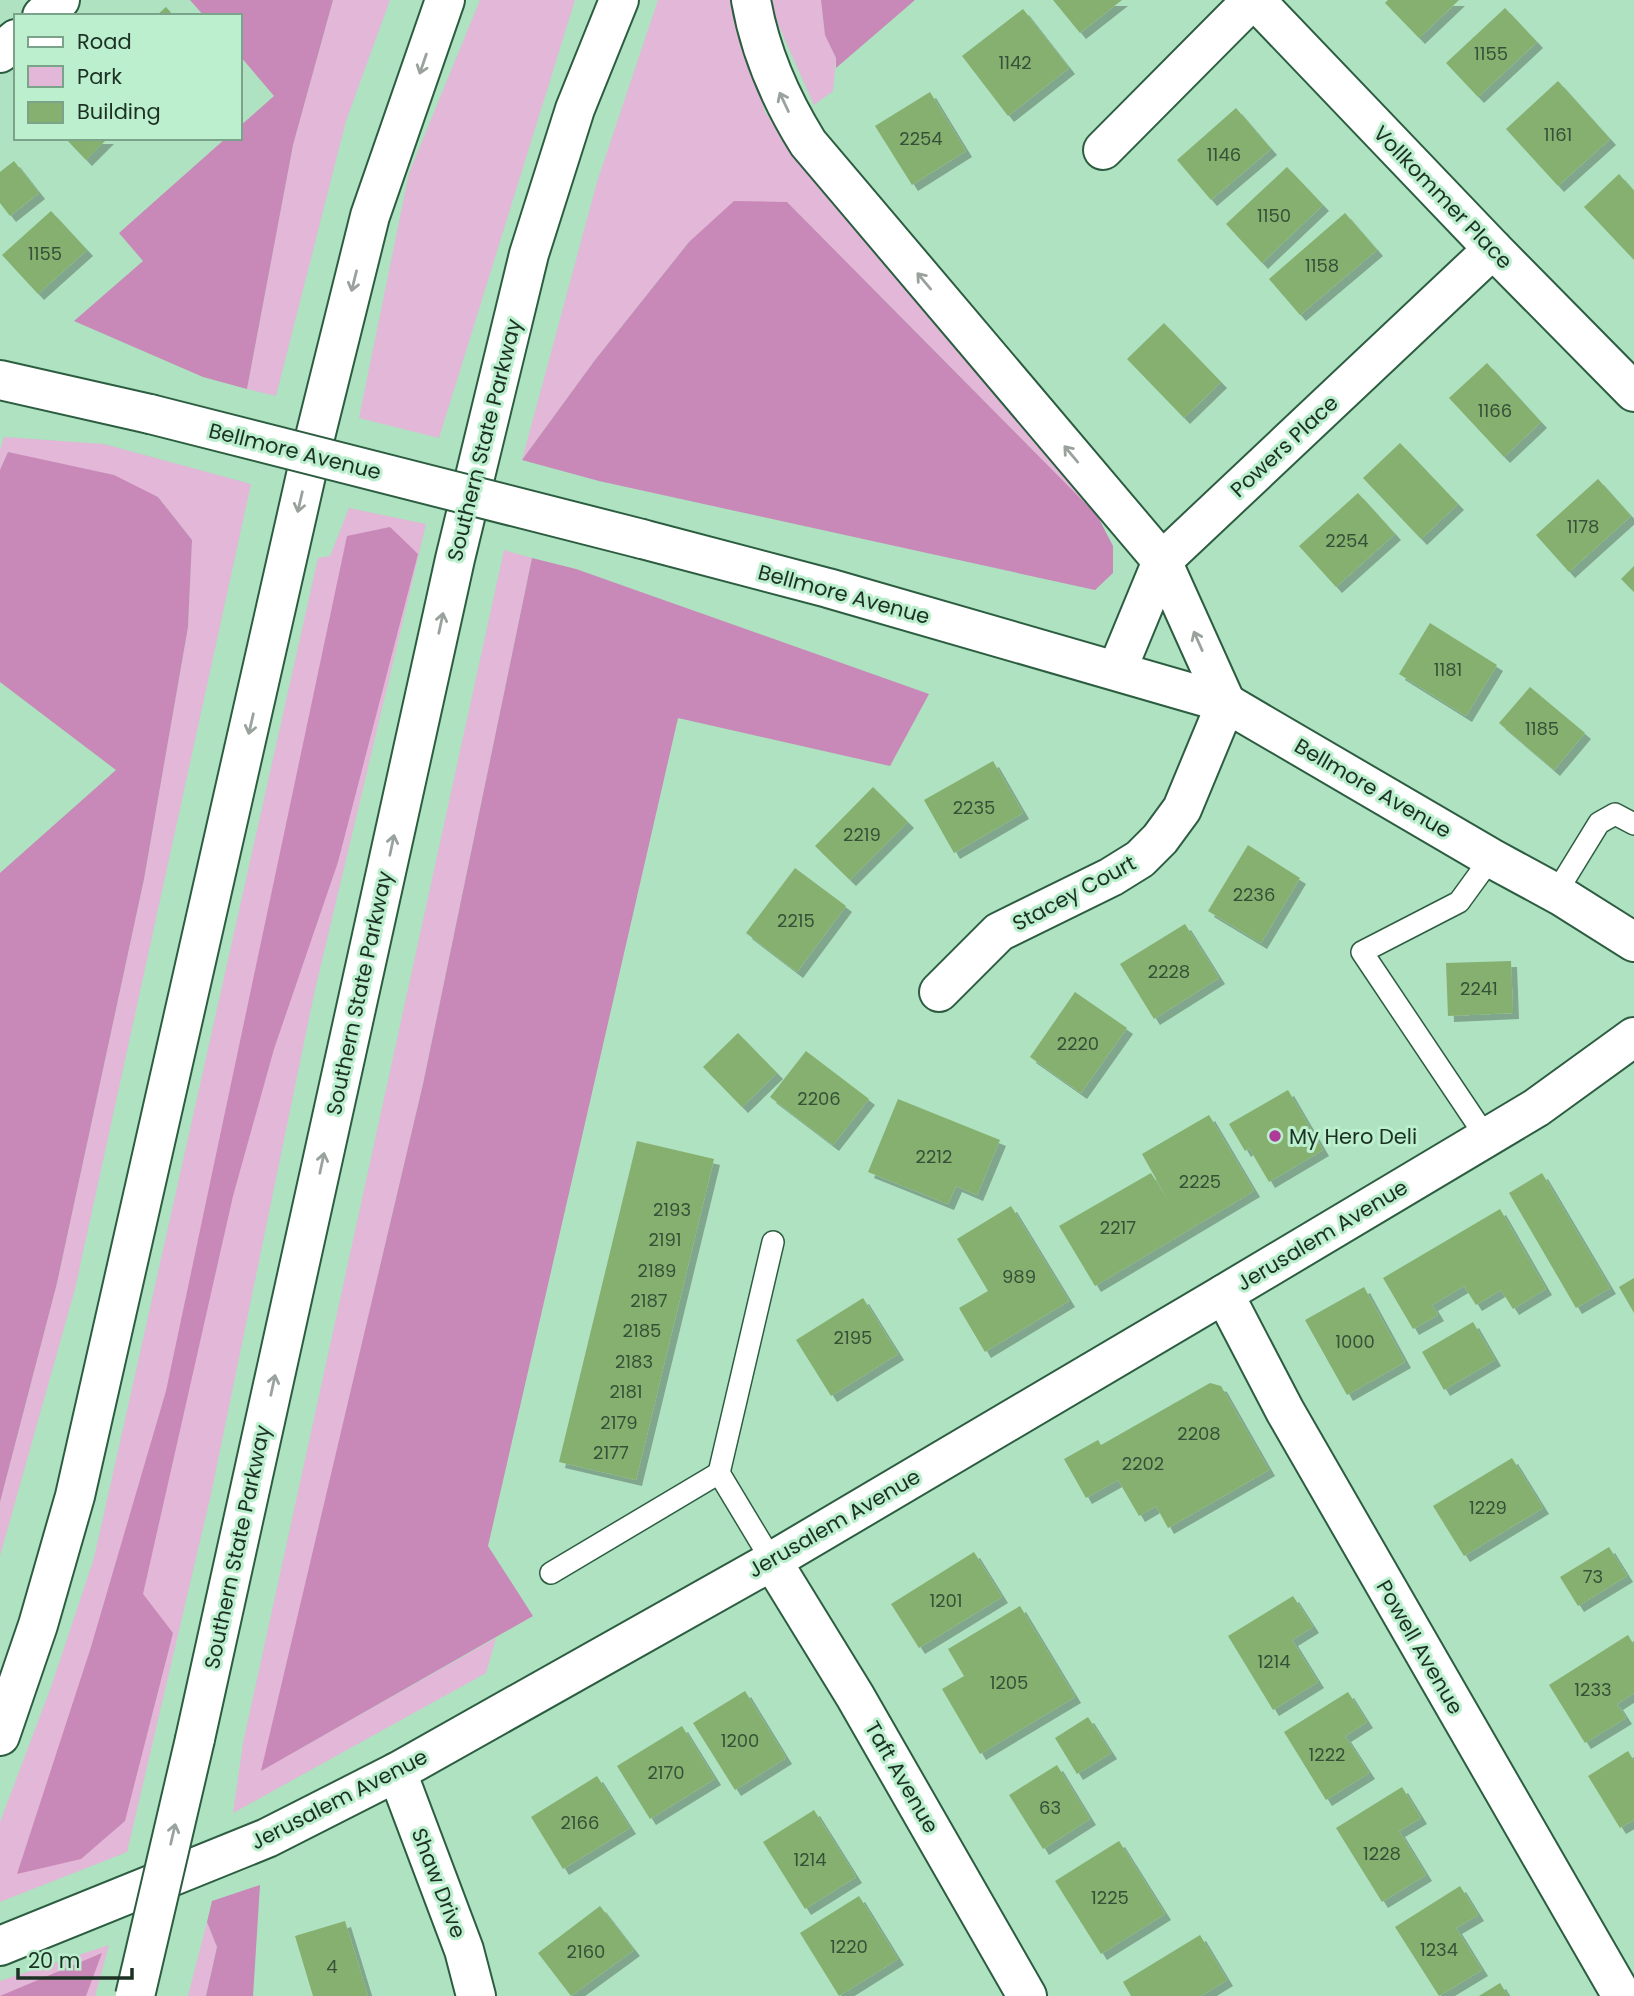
<svg xmlns="http://www.w3.org/2000/svg" width="1634" height="1996" font-family="Poppins,sans-serif">
<style>
.green{fill:#e2b7d7}
.forest{fill:#c888b8}
.building{fill:#85b070;filter:url(#shadow)}
.lines{fill:none;stroke-linecap:round;stroke-linejoin:round}
.service-casing{stroke:#2d5d41;stroke-width:24}
.minor-casing{stroke:#2d5d41;stroke-width:42}
.secondary-casing{stroke:#2d5d41;stroke-width:42}
.primary-casing{stroke:#2d5d41;stroke-width:42}
.motorway-casing{stroke:#2d5d41;stroke-width:42}
.service{stroke:#fff;stroke-width:21}
.minor{stroke:#fff;stroke-width:38}
.secondary{stroke:#fff;stroke-width:38}
.primary{stroke:#fff;stroke-width:38}
.motorway{stroke:#fff;stroke-width:38}
.secondary-bridge-casing{stroke:#2d5d41;stroke-width:42;stroke-linecap:butt}
.motorway-bridge-casing{stroke:#2d5d41;stroke-width:42;stroke-linecap:butt}
.secondary-bridge{stroke:#fff;stroke-width:38}
.motorway-bridge{stroke:#fff;stroke-width:38}
.oneway{stroke:#99a29c}
.poi-dot{fill:#ad3c98;stroke:#bbefcd;stroke-width:2.5}
.labels{text-anchor:middle;dominant-baseline:central;stroke-width:6;stroke-linejoin:round;paint-order:stroke}
.number-label{font-size:18px;fill:#365137}
.street-label{font-size:21px;fill:#1c3124;stroke:#bbefcd}
.poi-label{font-size:21px;fill:#1c3124;stroke:#bbefcd;text-anchor:start}
</style>
<defs>
<filter id="shadow"><feDropShadow dx="6" dy="6" stdDeviation="0" flood-color="#0004"/></filter>
</defs>
<rect width="100%" height="100%" fill="#aee2c0"/>
<g class="green">
<polygon points="333,0 390,0 346,121 276,396 247,389 293,145"/>
<polygon points="480,0 575,0 439,438 359,418 409,173"/>
<polygon points="658,0 734,0 765,112 838,210 1097,515 787,202 689,242 595,360 522,460 597,182"/>
<polygon points="772,0 821,0 825,35 836,58 833,91 814,105 774,15"/>
<polygon points="4,437 104,444 251,484 75,1289 0,1556 0,1502 57,1283 144,879 188,627 192,540 158,497 8,452 0,470 0,450"/>
<polygon points="349,508 426,524 314,994 211,1494 127,1852 0,1902 0,1822 51,1687 94,1558 318,558 330,556"/>
<polygon points="504,550 532,558 423,1084 262,1770 496,1638 486,1673 233,1813 243,1743"/>
<polygon points="207,1922 217,1947 206,1996 188,1996"/>
<polygon points="109,1945 95,1996 0,1996 0,1981"/>
</g>
<g class="forest">
<polygon points="190,0 333,0 293,145 247,389 203,377 74,321 143,261 119,233 226,138 240,138 240,126 274,96 240,56 240,16 204,16"/>
<polygon points="821,0 915,0 836,68 836,58 825,35"/>
<polygon points="734,201 787,202 1097,515 1113,546 1113,573 1095,590 599,481 522,460 595,360 689,242"/>
<polygon points="8,452 114,475 158,497 192,540 188,627 144,879 57,1283 0,1502 0,873 116,770 0,682 0,470"/>
<polygon points="390,527 418,554 338,862 274,1049 233,1196 143,1594 173,1633 125,1821 81,1859 17,1874 91,1647 166,1391 347,536"/>
<polygon points="532,558 576,569 929,694 890,766 678,718 488,1546 533,1616 261,1771 423,1084"/>
<polygon points="260,1885 253,1996 206,1996 217,1947 207,1922 212,1901"/>
<polygon points="102,1953 86,1996 0,1996"/>
</g>
<g class="building">
<polygon points="1053,0 1122,0 1080,33"/>
<polygon points="1388,0 1459,0 1419,38 1385,3"/>
<polygon points="166,7 174,16 156,16"/>
<polygon points="1505,8 1537,42 1478,97 1446,63"/>
<polygon points="1023,9 1069,68 1008,116 962,56"/>
<polygon points="1558,81 1610,139 1558,186 1506,129"/>
<polygon points="930,92 966,151 912,185 875,126"/>
<polygon points="1236,108 1271,149 1211,200 1177,160"/>
<polygon points="65,138 108,138 86,160"/>
<polygon points="14,161 39,193 10,216 0,203 0,172"/>
<polygon points="1287,167 1323,205 1262,263 1226,224"/>
<polygon points="1619,174 1634,191 1634,260 1584,207"/>
<polygon points="51,211 87,250 38,294 2,255"/>
<polygon points="1345,213 1377,250 1300,315 1269,279"/>
<polygon points="1164,323 1221,382 1184,418 1127,359"/>
<polygon points="1487,363 1541,422 1504,457 1449,398"/>
<polygon points="1400,443 1458,504 1421,539 1363,478"/>
<polygon points="1598,479 1631,516 1569,572 1536,535"/>
<polygon points="1358,493 1395,534 1336,587 1299,546"/>
<polygon points="1634,566 1634,592 1621,579"/>
<polygon points="1430,623 1497,665 1466,716 1399,674"/>
<polygon points="1530,687 1585,733 1554,770 1499,723"/>
<polygon points="993,761 1023,813 954,853 924,800"/>
<polygon points="873,787 908,822 850,880 815,846"/>
<polygon points="1248,845 1300,878 1261,943 1208,911"/>
<polygon points="795,868 846,906 797,972 746,933"/>
<polygon points="1185,924 1219,978 1154,1019 1120,964"/>
<polygon points="1511,961 1513,1013 1448,1016 1446,963"/>
<polygon points="1075,992 1127,1028 1081,1093 1030,1057"/>
<polygon points="738,1033 777,1073 742,1107 703,1067"/>
<polygon points="806,1051 869,1099 833,1145 770,1097"/>
<polygon points="1288,1090 1323,1150 1269,1182 1249,1148 1245,1151 1229,1124"/>
<polygon points="898,1099 1000,1140 977,1195 956,1186 948,1204 868,1172"/>
<polygon points="1209,1115 1254,1191 1095,1286 1059,1226 1151,1173 1169,1202 1142,1154"/>
<polygon points="637,1141 714,1159 636,1480 559,1462"/>
<polygon points="1542,1173 1610,1288 1576,1308 1509,1193"/>
<polygon points="1011,1206 1069,1301 985,1352 959,1308 988,1291 957,1239"/>
<polygon points="1500,1209 1546,1289 1513,1309 1501,1290 1476,1305 1464,1286 1432,1305 1438,1315 1413,1329 1383,1278"/>
<polygon points="1634,1278 1634,1313 1619,1287"/>
<polygon points="1364,1287 1405,1362 1347,1395 1305,1320"/>
<polygon points="863,1298 898,1354 831,1396 796,1340"/>
<polygon points="1473,1322 1495,1360 1444,1390 1422,1352"/>
<polygon points="1210,1383 1221,1386 1269,1470 1168,1528 1156,1506 1139,1516 1118,1480 1086,1498 1064,1459 1098,1440 1101,1445"/>
<polygon points="1512,1458 1543,1508 1464,1556 1433,1506"/>
<polygon points="1609,1547 1627,1576 1578,1606 1560,1577"/>
<polygon points="974,1552 1002,1597 919,1648 891,1604"/>
<polygon points="1293,1596 1313,1627 1292,1640 1318,1682 1273,1710 1228,1636"/>
<polygon points="1020,1606 1075,1697 980,1754 942,1689 964,1676 948,1649"/>
<polygon points="1628,1635 1634,1645 1634,1693 1617,1704 1626,1718 1585,1743 1549,1685"/>
<polygon points="745,1691 786,1758 735,1790 693,1723"/>
<polygon points="1348,1692 1367,1722 1345,1736 1369,1773 1326,1800 1284,1732"/>
<polygon points="1088,1717 1111,1753 1077,1774 1055,1738"/>
<polygon points="682,1726 715,1779 650,1819 617,1766"/>
<polygon points="1628,1751 1634,1761 1634,1820 1620,1828 1588,1776"/>
<polygon points="1057,1765 1090,1819 1043,1849 1009,1795"/>
<polygon points="597,1776 630,1828 563,1869 531,1817"/>
<polygon points="1402,1787 1421,1818 1399,1831 1426,1875 1382,1902 1336,1828"/>
<polygon points="814,1810 856,1877 805,1909 763,1842"/>
<polygon points="1119,1841 1165,1914 1101,1954 1055,1881"/>
<polygon points="1460,1886 1478,1915 1456,1928 1482,1970 1439,1996 1395,1927"/>
<polygon points="859,1896 898,1959 839,1996 800,1933"/>
<polygon points="600,1906 634,1950 571,1996 538,1953"/>
<polygon points="345,1921 368,1996 313,1996 295,1936"/>
<polygon points="1200,1935 1227,1980 1201,1996 1131,1996 1123,1982"/>
<polygon points="1500,1983 1508,1996 1479,1996"/>
</g>
<g class="lines">
<g class="service-casing">
<g id="service">
<polyline points="1556,893 1599,823 1615,814 1634,824"/>
<polyline points="1486,1137 1362,952 1459,902 1491,858"/>
<polyline points="719,1473 773,1242"/>
<polyline points="551,1573 719,1473 772,1561"/>
</g>
</g>
<g class="minor-casing">
<g id="minor">
<polyline points="1255,0 1493,249 1634,392"/>
<polyline points="42,16 60,0"/>
<polyline points="0,53 16,39"/>
<polyline points="1103,150 1252,0"/>
<polyline points="1117,670 1162,561 1493,249"/>
<polyline points="939,992 999,932 1111,877 1140,859 1160,839 1182,809 1226,703"/>
<polyline points="1224,1294 1285,1411 1622,1996"/>
<polyline points="772,1561 855,1696 1027,1996"/>
<polyline points="397,1772 464,1950 476,1996"/>
</g>
</g>
<g class="secondary-casing">
<g id="secondary">
<polyline points="0,380 150,414"/>
<polyline points="642,539 828,588 1226,703 1491,858 1561,896 1634,942"/>
</g>
</g>
<g class="primary-casing">
<polyline id="primary" points="0,1946 267,1838 397,1772 772,1561 1224,1294 1536,1108 1634,1037"/>
</g>
<g class="motorway-casing">
<g id="motorway">
<path d="M751,0c9,52 29,98 57,143l354,418 64,142"/>
<polyline points="0,1736 38,1625 75,1496 311,453 370,216 445,0"/>
<polyline points="195,1739 455,559 529,254 575,109 619,0"/>
</g>
</g>
<use href="#service" class="service"/>
<use href="#minor" class="minor"/>
<use href="#secondary" class="secondary"/>
<use href="#primary" class="primary"/>
<use href="#motorway" class="motorway"/>
<g class="secondary-bridge-casing">
<polyline id="secondary-bridge" points="150,414 642,539"/>
</g>
<g class="motorway-bridge-casing">
<polyline id="motorway-bridge" points="135,1996 195,1739"/>
</g>
<use href="#secondary-bridge" class="secondary-bridge"/>
<use href="#motorway-bridge" class="motorway-bridge"/>
</g>
<defs><path id="oneway-shaft" d="M-6 0H5M1.5-3L5.5 0L1.5 3" fill="none" stroke-width="1.6" stroke-linecap="round" stroke-linejoin="round" transform="scale(1.75)"/></defs>
<g class="oneway">
<use href="#oneway-shaft" transform="translate(423 64) rotate(109)"/>
<use href="#oneway-shaft" transform="translate(784 102) rotate(-115)"/>
<use href="#oneway-shaft" transform="translate(354 281) rotate(104)"/>
<use href="#oneway-shaft" transform="translate(924 281) rotate(-130)"/>
<use href="#oneway-shaft" transform="translate(1071 454) rotate(-130)"/>
<use href="#oneway-shaft" transform="translate(300 502) rotate(103)"/>
<use href="#oneway-shaft" transform="translate(441 623) rotate(-78)"/>
<use href="#oneway-shaft" transform="translate(1198 641) rotate(-114)"/>
<use href="#oneway-shaft" transform="translate(251 724) rotate(103)"/>
<use href="#oneway-shaft" transform="translate(392 845) rotate(-78)"/>
<use href="#oneway-shaft" transform="translate(322 1163) rotate(-78)"/>
<use href="#oneway-shaft" transform="translate(273 1385) rotate(-78)"/>
<use href="#oneway-shaft" transform="translate(173 1834) rotate(-77)"/>
</g>
<circle class="poi-dot" cx="1275" cy="1136" r="7"/>
<g class="labels">
<g class="number-label">
<text x="1491" y="53">1155</text>
<text x="1015" y="62">1142</text>
<text x="1558" y="134">1161</text>
<text x="921" y="138">2254</text>
<text x="1224" y="154">1146</text>
<text x="1274" y="215">1150</text>
<text x="45" y="253">1155</text>
<text x="1322" y="265">1158</text>
<text x="1495" y="410">1166</text>
<text x="1583" y="526">1178</text>
<text x="1347" y="540">2254</text>
<text x="1448" y="669">1181</text>
<text x="1542" y="728">1185</text>
<text x="974" y="807">2235</text>
<text x="862" y="834">2219</text>
<text x="1254" y="894">2236</text>
<text x="796" y="920">2215</text>
<text x="1169" y="971">2228</text>
<text x="1479" y="988">2241</text>
<text x="1078" y="1043">2220</text>
<text x="819" y="1098">2206</text>
<text x="934" y="1156">2212</text>
<text x="1200" y="1181">2225</text>
<text x="672" y="1209">2193</text>
<text x="1118" y="1227">2217</text>
<text x="665" y="1239">2191</text>
<text x="657" y="1270">2189</text>
<text x="1019" y="1276">989</text>
<text x="649" y="1300">2187</text>
<text x="642" y="1330">2185</text>
<text x="853" y="1337">2195</text>
<text x="1355" y="1341">1000</text>
<text x="634" y="1361">2183</text>
<text x="626" y="1391">2181</text>
<text x="619" y="1422">2179</text>
<text x="1199" y="1433">2208</text>
<text x="611" y="1452">2177</text>
<text x="1143" y="1463">2202</text>
<text x="1488" y="1507">1229</text>
<text x="1593" y="1576">73</text>
<text x="946" y="1600">1201</text>
<text x="1274" y="1661">1214</text>
<text x="1009" y="1682">1205</text>
<text x="1593" y="1689">1233</text>
<text x="740" y="1740">1200</text>
<text x="1327" y="1754">1222</text>
<text x="666" y="1772">2170</text>
<text x="1050" y="1807">63</text>
<text x="580" y="1822">2166</text>
<text x="1382" y="1853">1228</text>
<text x="810" y="1859">1214</text>
<text x="1110" y="1897">1225</text>
<text x="849" y="1946">1220</text>
<text x="1439" y="1949">1234</text>
<text x="586" y="1951">2160</text>
<text x="332" y="1966">4</text>
</g>
<g class="street-label">
<text transform="translate(1443 197) rotate(46)">Vollkommer Place</text>
<text transform="translate(484 440) rotate(-76)">Southern State Parkway</text>
<text transform="translate(1284 446) rotate(-43)">Powers Place</text>
<text transform="translate(295 451) rotate(14)">Bellmore Avenue</text>
<text transform="translate(844 594) rotate(15)">Bellmore Avenue</text>
<text transform="translate(1373 788) rotate(30)">Bellmore Avenue</text>
<text transform="translate(1074 893) rotate(-28)">Stacey Court</text>
<text transform="translate(359 993) rotate(-78)">Southern State Parkway</text>
<text transform="translate(1322 1235) rotate(-31)">Jerusalem Avenue</text>
<text transform="translate(834 1523) rotate(-30)">Jerusalem Avenue</text>
<text transform="translate(237 1547) rotate(-78)">Southern State Parkway</text>
<text transform="translate(1420 1647) rotate(60)">Powell Avenue</text>
<text transform="translate(902 1777) rotate(60)">Taft Avenue</text>
<text transform="translate(339 1799) rotate(-27)">Jerusalem Avenue</text>
<text transform="translate(439 1883) rotate(69)">Shaw Drive</text>
</g>
<g class="poi-label">
<text x="1289" y="1136">My Hero Deli</text>
</g>
</g>
<rect x="14" y="14" width="228" height="126" fill="#bbefcd" stroke="#7ba389" stroke-width="2"/>
<rect x="28" y="37" width="35" height="10" fill="#ffffff" stroke="#7ba389" stroke-width="2"/>
<text x="77" y="49" font-size="21" fill="#1c3124">Road</text>
<rect x="28" y="66" width="35" height="21" fill="#e2b7d7" stroke="#7ba389" stroke-width="2"/>
<text x="77" y="84" font-size="21" fill="#1c3124">Park</text>
<rect x="28" y="102" width="35" height="21" fill="#85b070" stroke="#7ba389" stroke-width="2"/>
<text x="77" y="119" font-size="21" fill="#1c3124">Building</text>
<path d="M18 1968v10h114v-10" fill="none" stroke="#1c3124" stroke-width="3.5"/>
<text x="28" y="1968" font-size="21" fill="#1c3124" stroke="#bbefcd" stroke-width="5" paint-order="stroke">20 m</text>
</svg>
